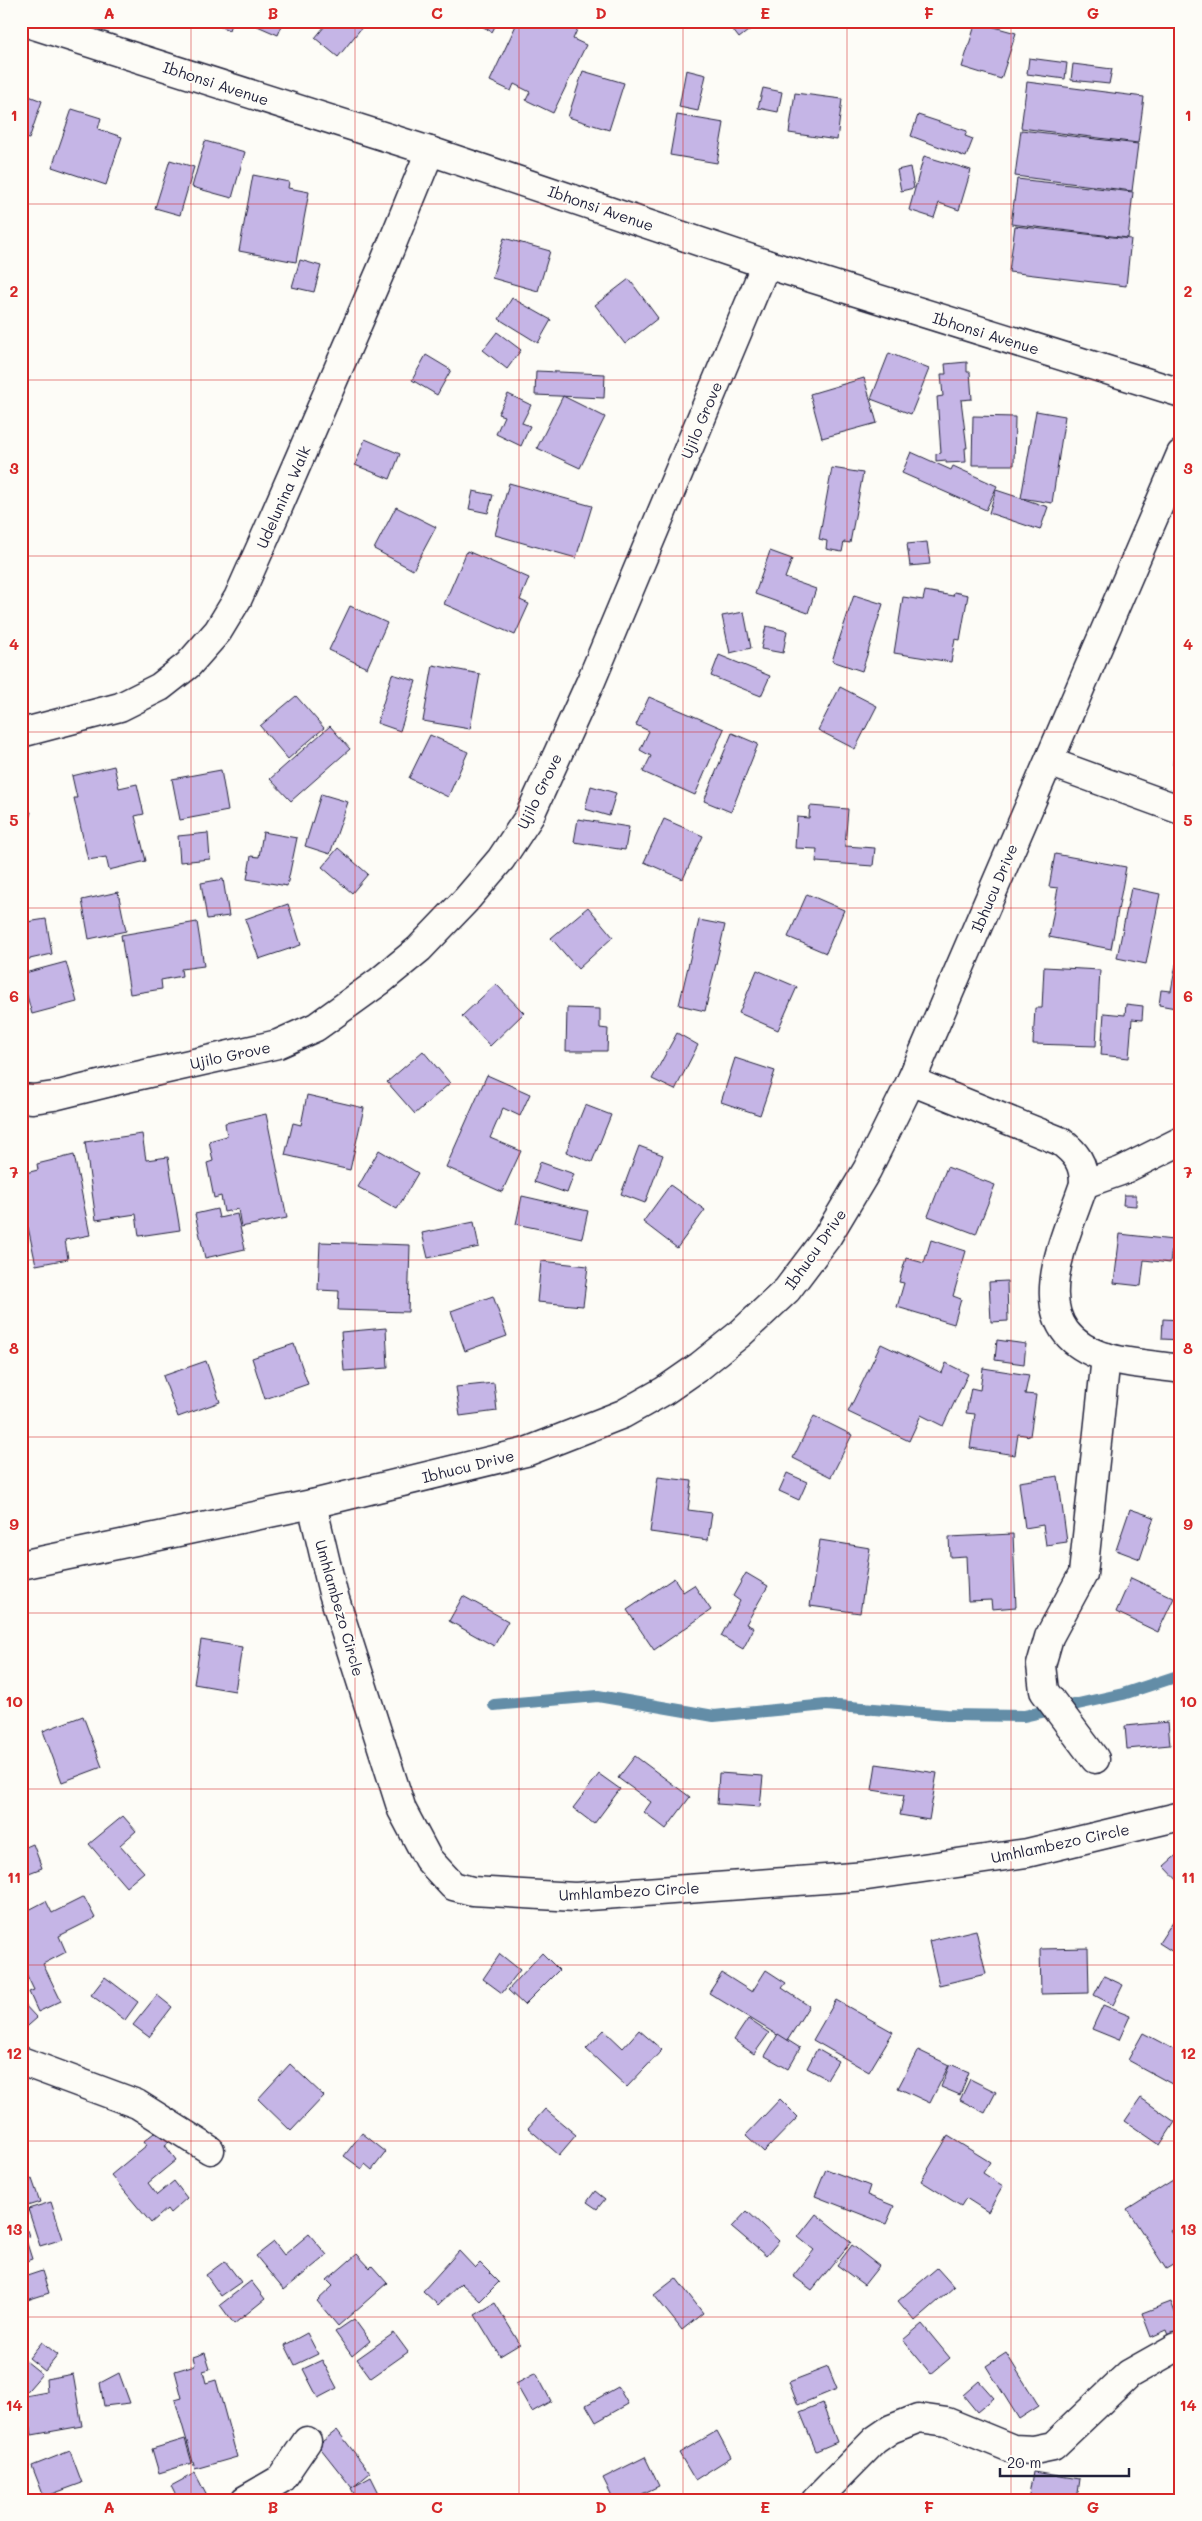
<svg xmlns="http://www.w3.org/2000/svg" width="1202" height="2521" font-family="Mali,sans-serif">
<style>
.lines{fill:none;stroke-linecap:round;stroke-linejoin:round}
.stream{stroke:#638da7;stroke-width:12}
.building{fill:#c5b5e6;stroke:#22223b}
.minor-casing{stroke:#22223b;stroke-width:31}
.minor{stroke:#fdfcf7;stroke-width:28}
.grid{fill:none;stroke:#d62828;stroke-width:1;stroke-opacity:0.55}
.labels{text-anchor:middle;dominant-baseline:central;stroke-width:4;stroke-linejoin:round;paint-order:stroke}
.street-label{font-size:15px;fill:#22223b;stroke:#fdfcf7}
.neatline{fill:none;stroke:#d62828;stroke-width:2}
.grid-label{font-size:16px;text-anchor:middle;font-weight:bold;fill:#d62828}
</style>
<rect width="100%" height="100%" fill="#fdfcf7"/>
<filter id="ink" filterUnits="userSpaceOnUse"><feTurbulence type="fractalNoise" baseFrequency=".02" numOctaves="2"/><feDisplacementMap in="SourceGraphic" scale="10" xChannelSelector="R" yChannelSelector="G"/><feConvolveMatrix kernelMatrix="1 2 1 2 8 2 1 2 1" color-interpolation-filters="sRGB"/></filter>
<g filter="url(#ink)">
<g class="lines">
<polyline class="stream" points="494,1705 598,1696 714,1716 826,1705 947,1715 1024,1716 1123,1694 1181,1675"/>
</g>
<g class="building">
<polygon points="206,21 232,21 229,30"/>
<polygon points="246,21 284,21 278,35"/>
<polygon points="329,21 367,21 338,57 315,38"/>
<polygon points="458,21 470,21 467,26"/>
<polygon points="473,21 498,21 492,32"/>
<polygon points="518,21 534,21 539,24 541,21 581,21 573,39 586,45 553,113 526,100 530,92 514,84 511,91 490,81"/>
<polygon points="726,21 761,21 739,38"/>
<polygon points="819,21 847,21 845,28"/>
<polygon points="976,22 1016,33 1001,79 962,67"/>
<polygon points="1029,58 1067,63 1065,79 1027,74"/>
<polygon points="1073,64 1112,69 1109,84 1071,80"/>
<polygon points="686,70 706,75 698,111 679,107"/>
<polygon points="583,71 624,83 609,130 568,117"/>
<polygon points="21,76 27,78 21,93"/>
<polygon points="1027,82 1144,97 1138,143 1021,128"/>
<polygon points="763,88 782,92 778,112 758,108"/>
<polygon points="21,93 42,101 29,139 21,137"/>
<polygon points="795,93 842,99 837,140 789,133"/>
<polygon points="72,109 101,118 98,129 122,137 106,185 52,167"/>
<polygon points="677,115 724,123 717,163 670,155"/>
<polygon points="918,115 967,131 965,136 973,139 966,157 911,136"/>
<polygon points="1021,130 1138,144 1132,191 1015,176"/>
<polygon points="205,141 245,152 232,198 192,187"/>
<polygon points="924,156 971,170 959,210 939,203 934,218 909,210"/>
<polygon points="170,160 194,167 180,215 155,208"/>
<polygon points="1178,163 1181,164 1181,172 1177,172"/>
<polygon points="910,167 914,188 901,191 897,170"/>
<polygon points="253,175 289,182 288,188 309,192 296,262 239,251"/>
<polygon points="1017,179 1133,192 1128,238 1011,224"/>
<polygon points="1015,226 1131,239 1126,286 1009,272"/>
<polygon points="504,238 550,251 538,291 492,278"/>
<polygon points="300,260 321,266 314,292 292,287"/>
<polygon points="629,279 658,318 625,344 595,305"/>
<polygon points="512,298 551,320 538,343 499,319"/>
<polygon points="497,332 521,350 507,369 483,350"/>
<polygon points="889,353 929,369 911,414 871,399"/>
<polygon points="426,355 451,370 437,395 412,380"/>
<polygon points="967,362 967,372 970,372 972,399 961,400 967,448 965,448 966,462 946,463 946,460 936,461 936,454 941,453 937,397 943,396 941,374 946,374 945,364"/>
<polygon points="536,371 605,374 604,398 535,395"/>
<polygon points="864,378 877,423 822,438 810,394"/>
<polygon points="508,394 531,405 522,423 530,426 521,446 496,434 504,416 498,414"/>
<polygon points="563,396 605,417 580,468 537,448"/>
<polygon points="1036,411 1065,416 1052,503 1021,498"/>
<polygon points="973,416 1015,417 1014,465 972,465"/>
<polygon points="365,439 400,454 390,479 355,465"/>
<polygon points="911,452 951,470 953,466 997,486 986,510 902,473"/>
<polygon points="832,468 863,473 850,543 844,542 842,552 826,549 827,541 819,539"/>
<polygon points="509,483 592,506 576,558 495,535"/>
<polygon points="996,490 1048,507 1040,530 989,513"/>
<polygon points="473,491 493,495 488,513 469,509"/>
<polygon points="396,507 436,527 413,570 374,549"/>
<polygon points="927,542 930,564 910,566 907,544"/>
<polygon points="467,551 529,578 520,600 529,604 515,635 444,604"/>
<polygon points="770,551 792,559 785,578 816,589 808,613 755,594"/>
<polygon points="925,591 953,596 954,592 968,595 960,640 955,639 951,662 894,653 903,597 923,600"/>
<polygon points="854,595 883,604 862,671 832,661"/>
<polygon points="350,606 387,623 367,668 329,650"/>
<polygon points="744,612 751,648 730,653 722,616"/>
<polygon points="766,626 787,631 783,653 761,649"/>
<polygon points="21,653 25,671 21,672"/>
<polygon points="719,655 770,676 761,696 711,676"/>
<polygon points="433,665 480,674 470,729 423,721"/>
<polygon points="392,674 416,681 400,731 377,723"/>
<polygon points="840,687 877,706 855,749 818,730"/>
<polygon points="296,696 324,728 288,759 260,726"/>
<polygon points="649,697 724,729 695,795 643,772 651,756 640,750 649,731 636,725"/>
<polygon points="330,726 350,749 291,801 270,779"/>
<polygon points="732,733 758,744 731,812 704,801"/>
<polygon points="430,735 468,752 448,797 409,778"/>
<polygon points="1175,740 1181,740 1181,766 1173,765"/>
<polygon points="114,766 119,788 137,784 144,814 135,816 146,861 109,870 106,857 88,860 74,798 77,798 72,776"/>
<polygon points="221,770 228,811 180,820 172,779"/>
<polygon points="591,786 616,793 609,816 585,809"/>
<polygon points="321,794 348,802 330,854 305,846"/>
<polygon points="810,806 848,809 845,846 875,848 873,866 816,862 817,849 795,848 797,817 809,818"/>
<polygon points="21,809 31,812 21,847"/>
<polygon points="578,819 629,827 625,850 574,842"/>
<polygon points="664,819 703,836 683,879 644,862"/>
<polygon points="263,832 297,838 287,886 247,879 251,856 259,857"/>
<polygon points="208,833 210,859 180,862 178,836"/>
<polygon points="338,848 368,874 352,893 322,867"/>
<polygon points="1055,854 1126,867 1111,949 1049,937 1058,888 1049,887"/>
<polygon points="21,865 27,867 21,889"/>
<polygon points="223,879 229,916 207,919 201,883"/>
<polygon points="1131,888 1160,894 1146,964 1117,958"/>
<polygon points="118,892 126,931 89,939 82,900"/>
<polygon points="807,894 844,910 826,953 788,937"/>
<polygon points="288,904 301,945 259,959 245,919"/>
<polygon points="588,907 613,937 578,969 551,938"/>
<polygon points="46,919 52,954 21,961 21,923"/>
<polygon points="699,920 725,925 705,1011 679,1005"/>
<polygon points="197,922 204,966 181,969 182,976 161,980 162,989 130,994 121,935"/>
<polygon points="66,962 77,1002 32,1014 21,974"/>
<polygon points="1176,964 1181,965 1181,1009 1159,1005 1161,990 1171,991"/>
<polygon points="1044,967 1100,970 1096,1046 1033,1044 1035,1008 1042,1008"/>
<polygon points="757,970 797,987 778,1030 739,1013"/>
<polygon points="496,984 524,1013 490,1046 462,1016"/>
<polygon points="1126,1004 1143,1006 1142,1020 1132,1019 1129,1058 1101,1055 1104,1013 1125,1015"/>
<polygon points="567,1008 600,1009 600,1028 608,1029 607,1051 566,1051"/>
<polygon points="677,1033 698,1045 675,1090 652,1079"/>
<polygon points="423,1051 450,1083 415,1114 387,1082"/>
<polygon points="735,1058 775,1071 760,1115 721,1102"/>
<polygon points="487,1075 530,1094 520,1116 503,1108 490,1138 521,1151 502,1192 446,1167"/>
<polygon points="307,1095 364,1108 350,1170 285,1155 293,1123 301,1125"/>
<polygon points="585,1105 611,1115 592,1162 566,1152"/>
<polygon points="266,1114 287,1218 241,1227 238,1209 224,1212 221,1196 214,1198 207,1163 213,1161 209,1141 227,1136 225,1123"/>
<polygon points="142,1134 146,1160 168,1157 180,1230 139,1236 136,1214 96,1220 85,1142"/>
<polygon points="639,1146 663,1155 645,1203 621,1194"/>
<polygon points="379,1150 418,1173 397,1209 358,1187"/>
<polygon points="74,1155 90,1235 65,1240 68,1259 36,1265 28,1227 21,1228 21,1174 38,1170 37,1164"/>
<polygon points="540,1162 574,1174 567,1193 534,1182"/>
<polygon points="947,1167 995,1185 976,1234 928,1216"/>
<polygon points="670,1185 705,1210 677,1248 643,1222"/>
<polygon points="1124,1195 1136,1195 1136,1206 1123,1205"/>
<polygon points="522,1196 588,1211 582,1238 516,1224"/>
<polygon points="217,1209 219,1218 237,1214 245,1249 205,1258 195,1214"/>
<polygon points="474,1222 479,1247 428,1258 422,1233"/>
<polygon points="1120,1234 1173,1240 1170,1263 1144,1260 1141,1286 1114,1283"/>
<polygon points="931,1240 966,1251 953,1296 961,1299 954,1324 897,1307 904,1283 899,1282 906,1258 924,1263"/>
<polygon points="320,1242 410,1245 408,1312 338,1310 339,1291 318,1290"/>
<polygon points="541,1261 588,1266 583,1306 537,1302"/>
<polygon points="1007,1281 1008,1321 991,1322 989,1282"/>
<polygon points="493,1296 507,1336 465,1351 451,1311"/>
<polygon points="1163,1319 1181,1320 1181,1340 1162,1339"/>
<polygon points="386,1328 388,1368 344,1371 341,1332"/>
<polygon points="997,1340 1026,1344 1024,1364 995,1360"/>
<polygon points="294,1344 308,1384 265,1399 252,1358"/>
<polygon points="881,1344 942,1373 946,1363 968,1374 943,1426 921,1415 909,1441 848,1412"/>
<polygon points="206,1361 220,1402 178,1417 163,1376"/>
<polygon points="983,1368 1029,1375 1025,1394 1036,1395 1030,1436 1018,1434 1015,1455 970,1448 975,1414 966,1413 971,1388 980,1390"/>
<polygon points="494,1383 497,1411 460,1416 456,1387"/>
<polygon points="814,1416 852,1435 831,1477 793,1458"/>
<polygon points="787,1473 807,1482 799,1500 779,1491"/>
<polygon points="1058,1476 1067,1542 1046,1545 1043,1525 1025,1528 1019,1482"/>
<polygon points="658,1477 692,1481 688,1510 712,1513 708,1540 650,1532"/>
<polygon points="1130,1509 1154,1517 1140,1559 1116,1550"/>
<polygon points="1013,1534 1016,1607 992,1609 991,1600 968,1601 966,1556 950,1557 949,1537"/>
<polygon points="820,1540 870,1548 860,1613 810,1606"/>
<polygon points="746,1573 768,1586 746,1624 754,1628 743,1649 721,1636 740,1601 733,1596"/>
<polygon points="674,1578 683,1592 694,1585 711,1610 654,1650 627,1610"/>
<polygon points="1131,1578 1174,1598 1158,1632 1116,1612"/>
<polygon points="463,1596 508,1621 494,1646 449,1621"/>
<polygon points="201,1640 242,1647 235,1691 194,1684"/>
<polygon points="83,1716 102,1767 62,1782 43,1731"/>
<polygon points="1168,1722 1170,1745 1127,1749 1125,1726"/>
<polygon points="635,1756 690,1797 666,1829 644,1812 651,1802 618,1778"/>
<polygon points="876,1764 937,1773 929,1820 900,1815 904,1795 872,1790"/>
<polygon points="719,1773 763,1776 760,1807 717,1804"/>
<polygon points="599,1774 620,1789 594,1824 573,1808"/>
<polygon points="123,1816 136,1831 120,1845 144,1872 126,1887 89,1844"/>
<polygon points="33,1844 42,1868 21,1876 21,1849"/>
<polygon points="1181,1851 1181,1884 1164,1866"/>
<polygon points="84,1897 95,1918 59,1936 66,1952 43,1964 61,2001 38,2012 29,1992 34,1990 21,1963 21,1914 46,1901 52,1913"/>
<polygon points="1181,1909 1181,1957 1159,1943"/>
<polygon points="976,1930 986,1974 939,1985 929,1941"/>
<polygon points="1088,1948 1089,1993 1041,1994 1040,1949"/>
<polygon points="542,1953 559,1970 524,2005 508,1990"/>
<polygon points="500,1954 520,1970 502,1993 483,1979"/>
<polygon points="766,1970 786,1983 782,1988 809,2006 787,2041 709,1993 722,1973 752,1992"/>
<polygon points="1104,1976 1123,1985 1113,2005 1094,1995"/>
<polygon points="105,1977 138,2002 125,2020 91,1995"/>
<polygon points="157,1995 172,2007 149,2037 133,2025"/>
<polygon points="836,2000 893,2032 869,2072 813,2040"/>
<polygon points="21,2001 37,2018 21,2032"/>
<polygon points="1103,2005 1130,2016 1119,2040 1092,2029"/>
<polygon points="748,2019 769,2033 754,2054 734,2040"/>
<polygon points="604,2030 623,2048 639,2030 662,2050 627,2087 586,2049"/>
<polygon points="1143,2033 1181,2053 1181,2089 1128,2060"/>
<polygon points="778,2034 800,2048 788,2069 765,2056"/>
<polygon points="817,2049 838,2061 827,2079 807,2068"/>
<polygon points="918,2050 949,2065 930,2103 898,2088"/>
<polygon points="290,2064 324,2096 291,2131 258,2099"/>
<polygon points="950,2064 969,2072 960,2095 941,2087"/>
<polygon points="970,2079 996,2092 985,2113 960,2100"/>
<polygon points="1141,2098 1175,2122 1160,2145 1125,2121"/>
<polygon points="780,2099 798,2117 764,2152 746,2135"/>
<polygon points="545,2109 576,2135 559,2155 528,2128"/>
<polygon points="159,2129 169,2142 165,2145 176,2160 148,2183 157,2195 174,2181 187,2198 170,2213 167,2209 151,2223 111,2175 147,2145 144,2141"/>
<polygon points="362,2133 386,2152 372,2170 365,2164 362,2169 344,2156"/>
<polygon points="948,2136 990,2162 983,2173 1003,2186 988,2212 966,2198 961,2206 921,2181"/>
<polygon points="826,2169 870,2186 867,2195 894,2206 886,2224 815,2196"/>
<polygon points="32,2179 40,2202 21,2208 21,2184"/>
<polygon points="1173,2180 1181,2193 1181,2223 1170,2230 1181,2246 1181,2260 1166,2269 1127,2209"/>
<polygon points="595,2191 605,2199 597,2209 587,2202"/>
<polygon points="51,2202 63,2239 40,2246 28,2209"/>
<polygon points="747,2211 779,2241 766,2256 732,2227"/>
<polygon points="21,2213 29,2236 25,2237 32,2259 21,2263"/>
<polygon points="816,2214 851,2242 812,2290 793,2276 814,2250 798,2237"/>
<polygon points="309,2234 327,2255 284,2290 256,2256 274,2242 284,2255"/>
<polygon points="852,2245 879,2266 864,2285 837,2265"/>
<polygon points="459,2251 475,2268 480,2263 499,2282 480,2301 461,2283 438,2305 423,2291"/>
<polygon points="357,2254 370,2268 372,2266 387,2283 338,2326 317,2301 333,2286 327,2280"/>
<polygon points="225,2261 241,2282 221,2296 206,2275"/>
<polygon points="937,2268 954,2287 915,2321 898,2301"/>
<polygon points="42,2271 49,2293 21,2302 21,2278"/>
<polygon points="676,2278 703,2313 682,2330 654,2295"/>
<polygon points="251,2281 265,2299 234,2324 220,2305"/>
<polygon points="1171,2302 1181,2328 1181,2334 1170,2338 1167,2330 1151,2337 1142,2313"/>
<polygon points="495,2303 520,2344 500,2356 475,2315"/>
<polygon points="354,2319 370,2341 352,2356 335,2332"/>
<polygon points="922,2324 950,2358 931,2374 903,2340"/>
<polygon points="307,2333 318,2354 295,2365 285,2345"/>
<polygon points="394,2333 408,2352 371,2378 357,2359"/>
<polygon points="42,2342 58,2355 45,2371 29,2358"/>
<polygon points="205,2353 210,2369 203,2371 206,2383 216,2380 237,2457 195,2469 175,2400 182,2398 175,2371 195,2365 193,2357"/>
<polygon points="1006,2353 1039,2406 1019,2419 986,2366"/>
<polygon points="21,2357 42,2374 23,2396 21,2394"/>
<polygon points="322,2360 337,2388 318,2398 303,2369"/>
<polygon points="828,2367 837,2389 798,2405 789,2382"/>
<polygon points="119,2373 130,2403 104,2406 100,2383"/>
<polygon points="536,2373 551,2401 532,2412 516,2384"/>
<polygon points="73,2374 82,2426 32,2435 25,2396 47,2392 46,2379"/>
<polygon points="979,2381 994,2398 977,2412 963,2395"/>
<polygon points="618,2387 628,2404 596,2422 586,2405"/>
<polygon points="822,2403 837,2442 816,2451 800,2412"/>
<polygon points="337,2430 370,2473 352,2488 318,2445"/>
<polygon points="717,2431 731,2457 695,2480 679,2453"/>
<polygon points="185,2439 192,2463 159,2473 152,2449"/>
<polygon points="70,2451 82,2483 44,2497 32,2466"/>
<polygon points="645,2457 659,2486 642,2494 645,2500 614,2500 603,2478"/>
<polygon points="1033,2472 1080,2479 1077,2500 1028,2500"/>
<polygon points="195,2473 209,2500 178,2500 171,2486"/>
<polygon points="371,2477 382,2499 357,2500 351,2488"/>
</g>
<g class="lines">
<g class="minor-casing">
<g id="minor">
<polyline points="21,21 430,151 766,264 1181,393"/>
<polyline points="21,733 120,707 160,687 188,665 218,631 238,598 267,533 385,261 430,151"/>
<polyline points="1049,762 1181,810"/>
<path d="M911,1081l149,60c16,12 24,22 24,43 -20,59 -66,145 21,173 24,7 51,8 76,12"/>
<polyline points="21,1098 33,1099 54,1096 123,1079 278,1044 316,1027 380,981 419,949 466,900 501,859 529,817 591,681 766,264"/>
<polyline points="1084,1184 1121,1171 1181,1141"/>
<polyline points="312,1504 333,1593 402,1810 428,1859 453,1886 472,1891 575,1897 867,1876 1027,1853 1181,1816"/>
<polyline points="21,1565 312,1504 526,1452 623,1414 664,1391 700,1366 741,1333 787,1290 827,1237 867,1170 911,1081 1181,454"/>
<polyline points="1095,1759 1044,1691 1041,1665 1049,1637 1083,1574 1106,1357"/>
<polyline points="21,2061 137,2104 210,2150"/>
<polyline points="245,2500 281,2479 307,2441"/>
<polyline points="816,2500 875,2440 891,2429 919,2418 947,2422 1013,2449 1034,2450 1053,2446 1129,2374 1177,2347"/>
</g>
</g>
<use href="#minor" class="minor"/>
</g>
</g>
<path class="grid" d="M191,21v2479M355,21v2479M519,21v2479M683,21v2479M847,21v2479M1011,21v2479M21,204h1160M21,380h1160M21,556h1160M21,732h1160M21,908h1160M21,1084h1160M21,1260h1160M21,1437h1160M21,1613h1160M21,1789h1160M21,1965h1160M21,2141h1160M21,2317h1160"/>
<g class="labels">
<g class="street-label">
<text transform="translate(216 83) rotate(18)">Ibhonsi Avenue</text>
<text transform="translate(601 208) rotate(19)">Ibhonsi Avenue</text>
<text transform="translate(986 333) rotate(17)">Ibhonsi Avenue</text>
<text transform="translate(701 420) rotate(-67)">Ujilo Grove</text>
<text transform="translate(283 497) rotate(-66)">Udelunina Walk</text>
<text transform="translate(539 791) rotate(-64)">Ujilo Grove</text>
<text transform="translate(994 888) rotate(-67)">Ibhucu Drive</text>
<text transform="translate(230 1055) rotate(-12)">Ujilo Grove</text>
<text transform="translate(815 1249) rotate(-55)">Ibhucu Drive</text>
<text transform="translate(468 1466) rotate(-14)">Ibhucu Drive</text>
<text transform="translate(340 1608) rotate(74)">Umhlambezo Circle</text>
<text transform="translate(1060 1843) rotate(-12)">Umhlambezo Circle</text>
<text transform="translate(629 1891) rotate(-3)">Umhlambezo Circle</text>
</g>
</g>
<rect width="1202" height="2521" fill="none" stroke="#fdfcf7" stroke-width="55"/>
<path d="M1000 2468v8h129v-8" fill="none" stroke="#22223b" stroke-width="2.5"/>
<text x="1007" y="2468" font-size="15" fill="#22223b" stroke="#fdfcf7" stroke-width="4" paint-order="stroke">20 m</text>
<rect x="28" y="28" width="1146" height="2466" class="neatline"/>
<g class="grid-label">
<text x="109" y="19">A</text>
<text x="273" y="19">B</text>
<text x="437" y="19">C</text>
<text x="601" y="19">D</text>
<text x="765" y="19">E</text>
<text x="929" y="19">F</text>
<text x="1093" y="19">G</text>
<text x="14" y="121">1</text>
<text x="1188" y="121">1</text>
<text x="14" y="297">2</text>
<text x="1188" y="297">2</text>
<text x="14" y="474">3</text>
<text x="1188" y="474">3</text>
<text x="14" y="650">4</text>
<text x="1188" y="650">4</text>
<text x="14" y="826">5</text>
<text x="1188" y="826">5</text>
<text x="14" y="1002">6</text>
<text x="1188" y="1002">6</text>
<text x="14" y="1178">7</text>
<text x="1188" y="1178">7</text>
<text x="14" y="1354">8</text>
<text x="1188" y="1354">8</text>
<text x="14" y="1530">9</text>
<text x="1188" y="1530">9</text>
<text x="14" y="1707">10</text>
<text x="1188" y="1707">10</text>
<text x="14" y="1883">11</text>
<text x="1188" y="1883">11</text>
<text x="14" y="2059">12</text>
<text x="1188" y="2059">12</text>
<text x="14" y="2235">13</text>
<text x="1188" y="2235">13</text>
<text x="14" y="2411">14</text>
<text x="1188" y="2411">14</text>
<text x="109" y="2513">A</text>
<text x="273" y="2513">B</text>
<text x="437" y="2513">C</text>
<text x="601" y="2513">D</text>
<text x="765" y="2513">E</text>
<text x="929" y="2513">F</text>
<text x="1093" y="2513">G</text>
</g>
</svg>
